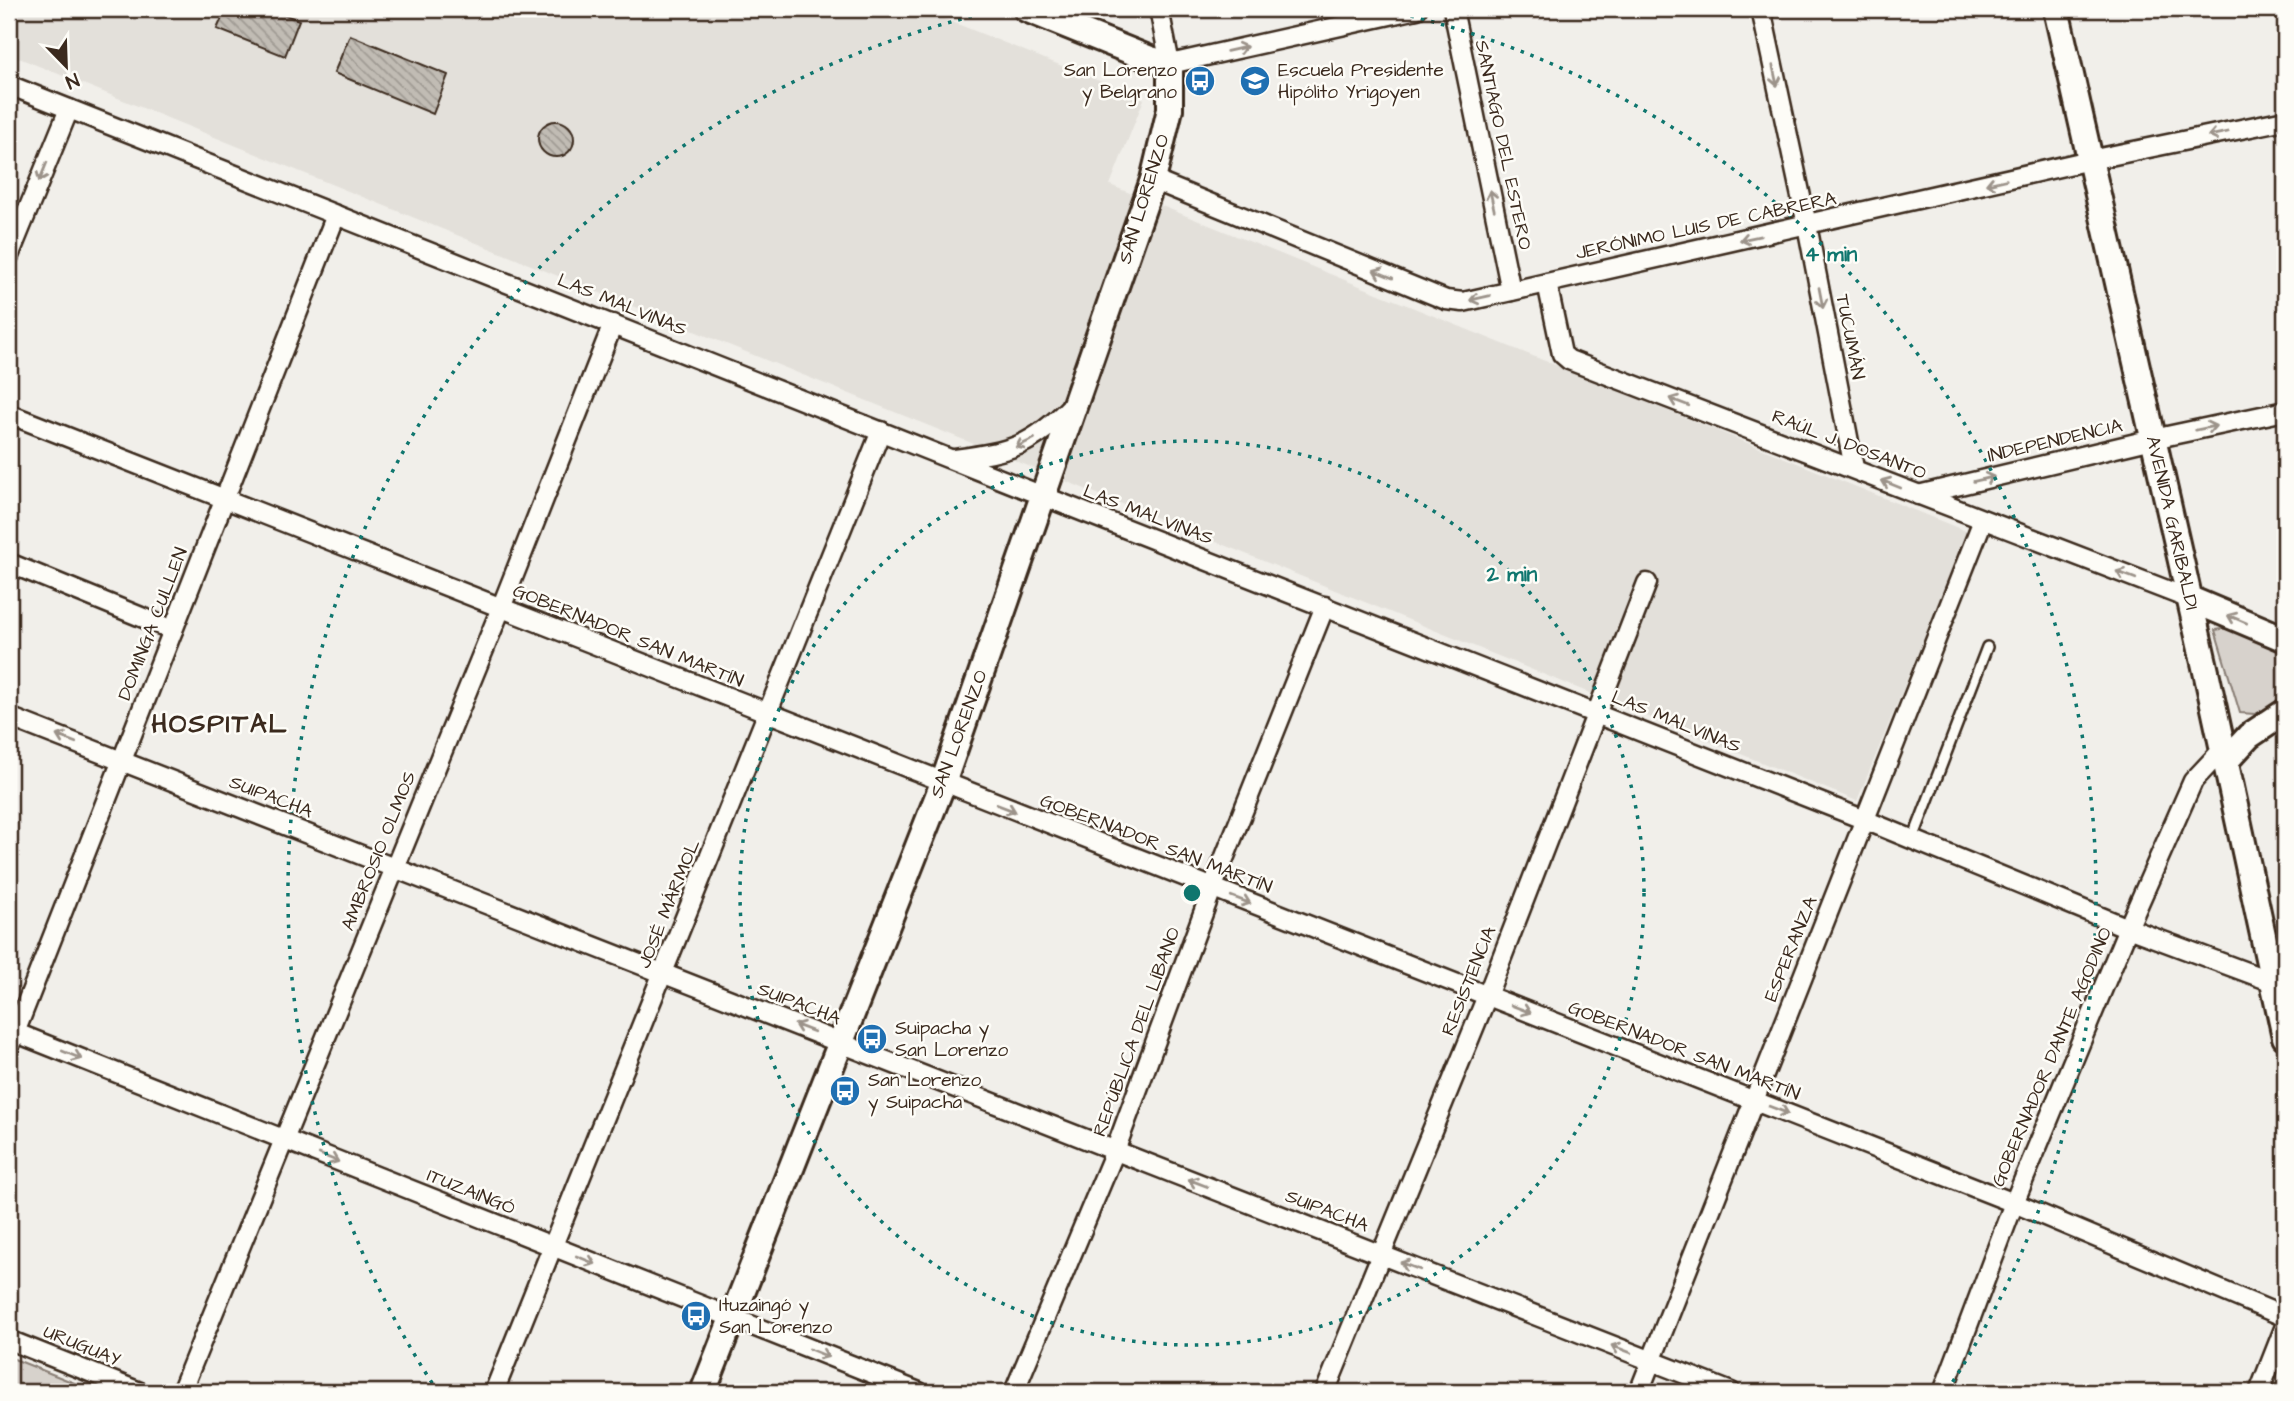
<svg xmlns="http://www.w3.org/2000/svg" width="2294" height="1401" font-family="'Architects Daughter',sans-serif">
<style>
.built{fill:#e3e0da}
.green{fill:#d7d2cc;stroke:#897e75;stroke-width:2}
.building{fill:url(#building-back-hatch);stroke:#3b2a1e;stroke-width:2}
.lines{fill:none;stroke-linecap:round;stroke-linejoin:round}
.lane-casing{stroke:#3b2a1e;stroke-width:14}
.street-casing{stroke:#3b2a1e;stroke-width:23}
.secondary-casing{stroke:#3b2a1e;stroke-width:30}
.lane{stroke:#fdfcf7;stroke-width:9}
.street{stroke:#fdfcf7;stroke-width:18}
.secondary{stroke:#fdfcf7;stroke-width:24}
.oneway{stroke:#9c938a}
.ring{fill:none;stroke:#0f766e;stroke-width:3.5;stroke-dasharray:3.5 7}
.labels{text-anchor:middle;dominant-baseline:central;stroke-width:5;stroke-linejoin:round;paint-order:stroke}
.poi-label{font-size:19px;fill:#3b2a1e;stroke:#fdfcf7;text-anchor:start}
.street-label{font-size:19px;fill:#3b2a1e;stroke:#fdfcf7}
.district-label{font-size:26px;font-weight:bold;letter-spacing:2px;fill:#3b2a1e;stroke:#fdfcf7}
.centre{fill:#0f766e;stroke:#fdfcf7;stroke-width:3.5}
.ring-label{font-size:21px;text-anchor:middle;font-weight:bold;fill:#0f766e;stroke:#fdfcf7;stroke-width:5;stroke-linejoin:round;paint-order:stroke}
</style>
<defs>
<pattern id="building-back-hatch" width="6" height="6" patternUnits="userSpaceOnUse" patternTransform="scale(1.75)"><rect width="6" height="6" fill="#c1bcb4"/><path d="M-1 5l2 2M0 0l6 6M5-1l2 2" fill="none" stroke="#9e9992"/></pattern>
</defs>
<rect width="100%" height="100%" fill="#f1efea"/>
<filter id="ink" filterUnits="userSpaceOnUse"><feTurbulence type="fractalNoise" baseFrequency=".0143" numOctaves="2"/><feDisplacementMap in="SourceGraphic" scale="14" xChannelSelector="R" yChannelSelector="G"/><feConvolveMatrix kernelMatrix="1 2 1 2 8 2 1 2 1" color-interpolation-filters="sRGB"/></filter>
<g filter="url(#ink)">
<polygon class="built" points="9,9 920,9 1144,99 1110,185 1968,532 1857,801 9,54"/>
<g class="green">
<polygon points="2228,628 2285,651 2285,702 2255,714 2240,713 2215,630"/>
<polygon points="9,1357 97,1392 9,1392"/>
</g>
<g class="building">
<polygon points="226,9 269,9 299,20 285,56 217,29"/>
<polygon points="350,35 448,75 433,114 334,73"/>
<circle cx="556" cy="139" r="18"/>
</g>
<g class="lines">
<g class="lane-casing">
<polyline id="lane" points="1913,839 1987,647"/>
</g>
<g class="street-casing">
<g id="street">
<polyline points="1159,9 1170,64 1417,9"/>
<polyline points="1453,9 1511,291"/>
<polyline points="1761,9 1807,225 1854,468"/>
<polyline points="9,85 1043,496 1865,820 2128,928 2273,982"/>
<polyline points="1153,180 1446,300 1463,302 2090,160 2285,120"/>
<polyline points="9,256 69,109"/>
<polyline points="1547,283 1562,354 1569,360 2190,599"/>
<polyline points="9,414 2014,1203 2285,1317"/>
<path d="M955,459c57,-8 76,-12 117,-54"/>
<polyline points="1918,495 2153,439 2285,411"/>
<polyline points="9,563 173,630"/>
<polyline points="9,717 1731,1392"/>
<polyline points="9,1030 919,1392"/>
<polyline points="9,1048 336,215"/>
<polyline points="9,1340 140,1392"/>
<polyline points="181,1392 501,608 613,324"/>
<polyline points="494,1392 881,431"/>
<polyline points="1014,1392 1115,1151 1212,889 1325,606"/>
<polyline points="1325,1392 1487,996 1647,583"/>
<polyline points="1639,1392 1983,520"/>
<polyline points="1943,1392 2014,1203 2128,928 2193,781 2223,749"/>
<polyline points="2259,1392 2285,1326"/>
</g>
</g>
<g class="secondary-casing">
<g id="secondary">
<polyline points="2056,9 2207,676 2285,1037"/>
<polyline points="2190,599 2285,639"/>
<polyline points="2226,761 2249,736 2285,712"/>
<polyline points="703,1392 943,783 1153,180 1170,109 1170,64 1150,59 1026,9"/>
</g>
</g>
<use href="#lane" class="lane"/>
<use href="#street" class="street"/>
<use href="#secondary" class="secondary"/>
</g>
<defs><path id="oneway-shaft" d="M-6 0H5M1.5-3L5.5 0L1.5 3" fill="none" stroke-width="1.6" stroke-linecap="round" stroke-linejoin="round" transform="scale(1.75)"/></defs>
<g class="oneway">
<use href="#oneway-shaft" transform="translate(1237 49) rotate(-13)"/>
<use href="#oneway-shaft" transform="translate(1775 76) rotate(78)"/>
<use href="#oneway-shaft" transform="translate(2218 134) rotate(168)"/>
<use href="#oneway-shaft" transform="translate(43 172) rotate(112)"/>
<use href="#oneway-shaft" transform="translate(1996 182) rotate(167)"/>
<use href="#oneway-shaft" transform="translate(1492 200) rotate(-102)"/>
<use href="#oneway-shaft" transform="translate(1750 238) rotate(168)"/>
<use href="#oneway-shaft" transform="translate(1383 274) rotate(-158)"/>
<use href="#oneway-shaft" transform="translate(1480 298) rotate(167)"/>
<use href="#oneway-shaft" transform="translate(1821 298) rotate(79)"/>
<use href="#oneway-shaft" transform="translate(1679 402) rotate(-159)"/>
<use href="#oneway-shaft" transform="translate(2206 428) rotate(-12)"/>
<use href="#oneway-shaft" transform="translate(1025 443) rotate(155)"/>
<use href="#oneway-shaft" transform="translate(1984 479) rotate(-13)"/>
<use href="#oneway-shaft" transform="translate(1891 484) rotate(-158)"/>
<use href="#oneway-shaft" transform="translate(2126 575) rotate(-159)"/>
<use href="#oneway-shaft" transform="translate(2237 619) rotate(-157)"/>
<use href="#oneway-shaft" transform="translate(66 739) rotate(-159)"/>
<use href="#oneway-shaft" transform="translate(1006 808) rotate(21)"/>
<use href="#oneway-shaft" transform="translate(1241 900) rotate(21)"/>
<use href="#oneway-shaft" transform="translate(1521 1009) rotate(21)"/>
<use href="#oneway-shaft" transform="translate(804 1028) rotate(-159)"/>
<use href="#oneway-shaft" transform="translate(72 1055) rotate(22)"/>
<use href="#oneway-shaft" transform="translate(1779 1110) rotate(21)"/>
<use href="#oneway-shaft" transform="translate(329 1158) rotate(22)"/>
<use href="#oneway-shaft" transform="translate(1198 1183) rotate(-159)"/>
<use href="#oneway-shaft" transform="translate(586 1260) rotate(22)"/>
<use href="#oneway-shaft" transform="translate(1410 1266) rotate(-159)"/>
<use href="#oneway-shaft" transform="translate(1621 1349) rotate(-159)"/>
<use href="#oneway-shaft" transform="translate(819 1353) rotate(22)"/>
</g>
</g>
<g class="ring">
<circle cx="1192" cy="893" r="452"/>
<path d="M438 1392A904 904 0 0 1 1004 9M1380 9A904 904 0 0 1 1946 1392"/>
</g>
<defs>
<g id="bus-disc" transform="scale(1.575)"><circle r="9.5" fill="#1f6fb2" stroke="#fdfcf7"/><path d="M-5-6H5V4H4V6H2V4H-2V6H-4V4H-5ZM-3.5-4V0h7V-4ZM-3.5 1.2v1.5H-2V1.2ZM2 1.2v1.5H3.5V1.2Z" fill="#fff"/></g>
<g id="school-disc" transform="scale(1.575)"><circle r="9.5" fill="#1f6fb2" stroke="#fdfcf7"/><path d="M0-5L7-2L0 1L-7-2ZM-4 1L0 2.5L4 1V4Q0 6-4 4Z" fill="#fff"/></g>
</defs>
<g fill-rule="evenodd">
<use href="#bus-disc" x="1200" y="81"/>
<use href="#school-disc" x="1255" y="81"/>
<use href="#bus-disc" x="872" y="1039"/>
<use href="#bus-disc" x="845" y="1091"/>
<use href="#bus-disc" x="696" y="1316"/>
</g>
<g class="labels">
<g class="poi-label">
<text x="1177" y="70" text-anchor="end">San Lorenzo<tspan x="1177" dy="22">y Belgrano</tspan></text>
<text x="1278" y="70">Escuela Presidente<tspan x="1278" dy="22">Hipólito Yrigoyen</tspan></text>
<text x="895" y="1028">Suipacha y<tspan x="895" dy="22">San Lorenzo</tspan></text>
<text x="868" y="1080">San Lorenzo<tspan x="868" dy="22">y Suipacha</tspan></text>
<text x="719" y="1305">Ituzaingó y<tspan x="719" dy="22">San Lorenzo</tspan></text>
</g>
<g class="street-label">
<text transform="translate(1503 145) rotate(78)">SANTIAGO DEL ESTERO</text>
<text transform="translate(1144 199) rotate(-73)">SAN LORENZO</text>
<text transform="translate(1706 226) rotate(-12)">JERÓNIMO LUIS DE CABRERA</text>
<text transform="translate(622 305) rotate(22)">LAS MALVINAS</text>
<text transform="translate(1850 337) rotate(79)">TUCUMÁN</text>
<text transform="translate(2055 441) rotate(-13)">INDEPENDENCIA</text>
<text transform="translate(1849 445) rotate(21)">RAÚL J. DOSANTO</text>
<text transform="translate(1148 515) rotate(21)">LAS MALVINAS</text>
<text transform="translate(2172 523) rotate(77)">AVENIDA GARIBALDI</text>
<text transform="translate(153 624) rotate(-69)">DOMINGA CULLEN</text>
<text transform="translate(628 636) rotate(22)">GOBERNADOR SAN MARTÍN</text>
<text transform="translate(1676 722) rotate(22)">LAS MALVINAS</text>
<text transform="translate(959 734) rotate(-70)">SAN LORENZO</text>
<text transform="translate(271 797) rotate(21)">SUIPACHA</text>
<text transform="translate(1156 844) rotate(21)">GOBERNADOR SAN MARTÍN</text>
<text transform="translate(379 851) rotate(-68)">AMBROSIO OLMOS</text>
<text transform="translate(669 904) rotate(-68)">JOSÉ MÁRMOL</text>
<text transform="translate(1791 949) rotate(-68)">ESPERANZA</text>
<text transform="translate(1469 981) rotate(-68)">RESISTENCIA</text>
<text transform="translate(799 1004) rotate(21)">SUIPACHA</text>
<text transform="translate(1137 1032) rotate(-70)">REPÚBLICA DEL LÍBANO</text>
<text transform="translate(1684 1051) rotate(21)">GOBERNADOR SAN MARTÍN</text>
<text transform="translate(2052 1057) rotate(-67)">GOBERNADOR DANTE AGODINO</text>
<text transform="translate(471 1192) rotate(22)">ITUZAINGÓ</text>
<text transform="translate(1327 1211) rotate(21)">SUIPACHA</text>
<text transform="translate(82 1346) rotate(22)">URUGUAY</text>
</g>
<g class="district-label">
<text x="220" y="724">HOSPITAL</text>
</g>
</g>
<circle cx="1192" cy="893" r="10" class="centre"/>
<g class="ring-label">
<text x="1831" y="261">4 min</text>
<text x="1512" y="581">2 min</text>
</g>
<rect width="2294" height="1401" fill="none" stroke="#fdfcf7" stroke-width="35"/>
<rect x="18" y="18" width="2259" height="1366" fill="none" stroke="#3b2a1e" stroke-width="2.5" filter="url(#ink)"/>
<g transform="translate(66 66) rotate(157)" stroke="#fdfcf7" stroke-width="5" paint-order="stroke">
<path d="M0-5L12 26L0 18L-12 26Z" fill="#3b2a1e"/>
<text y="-10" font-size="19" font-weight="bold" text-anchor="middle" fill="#3b2a1e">N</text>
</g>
</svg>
